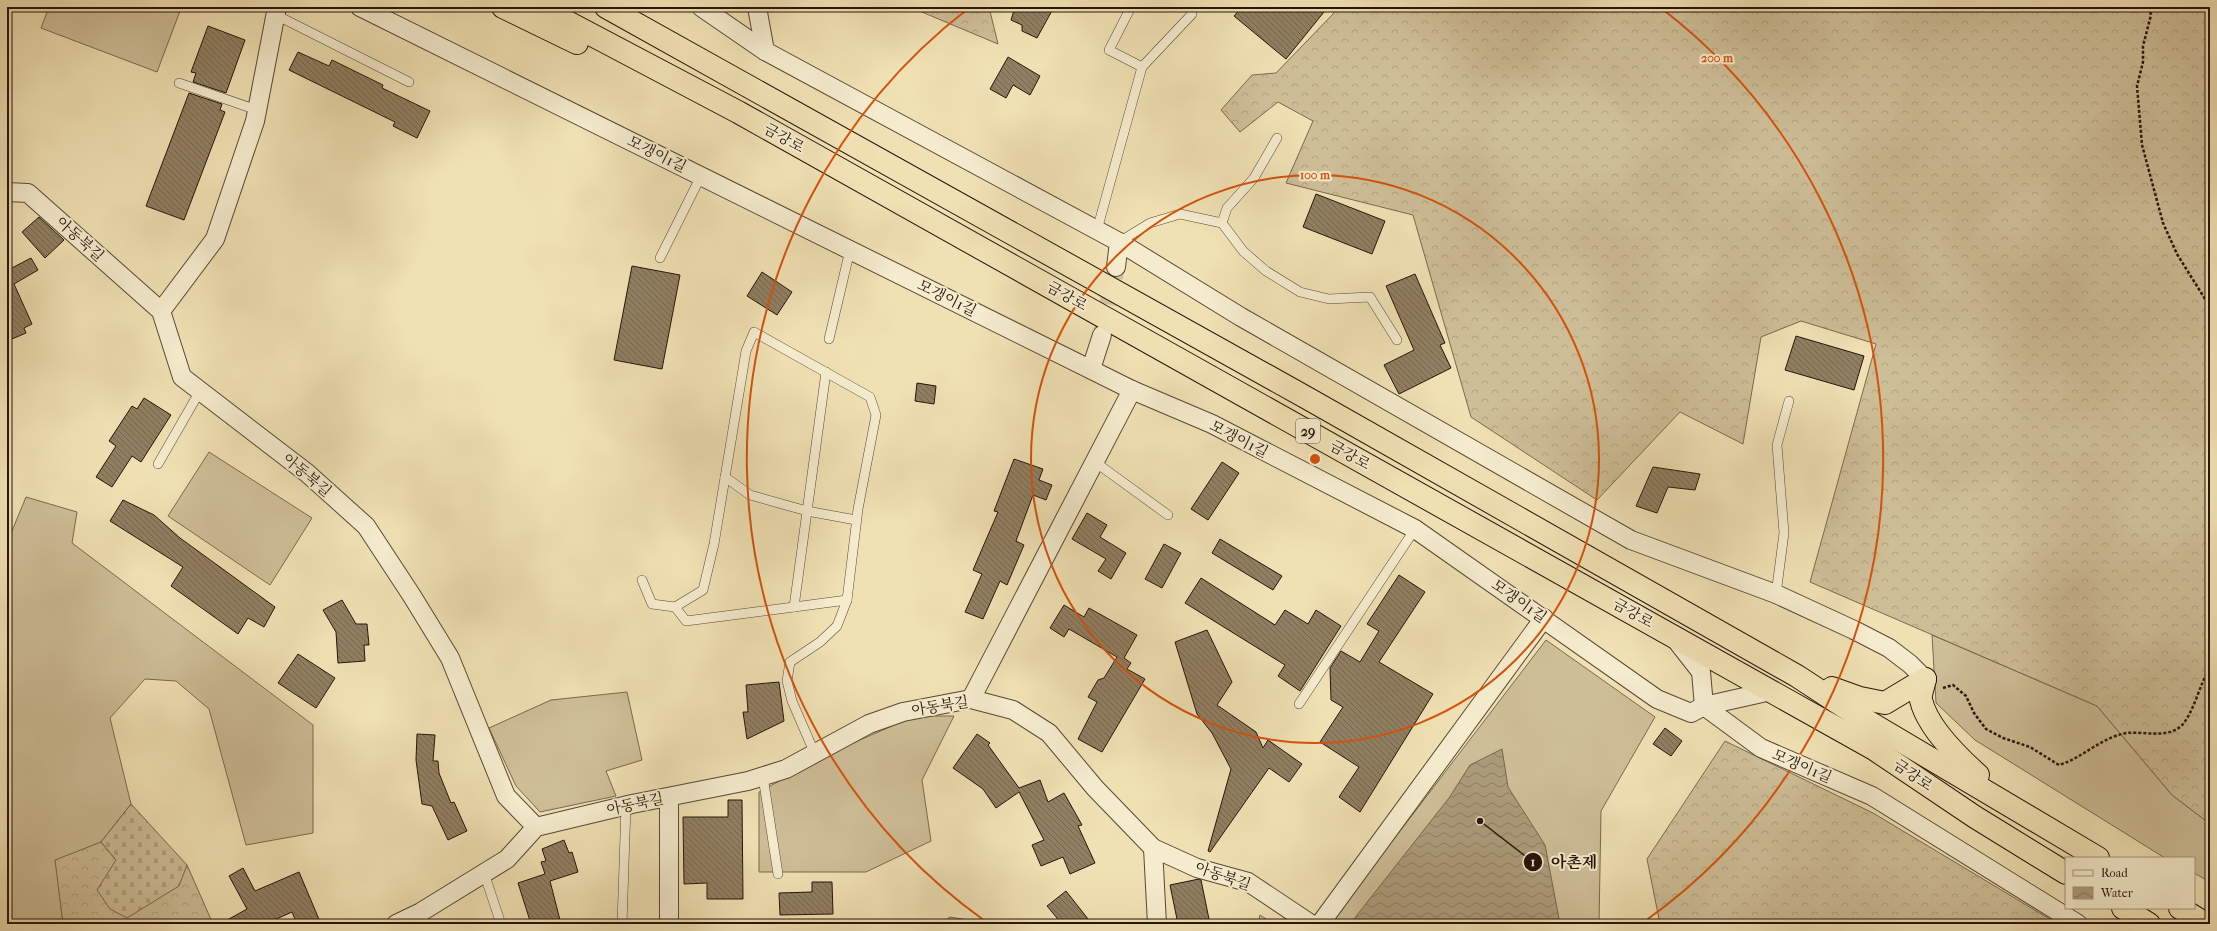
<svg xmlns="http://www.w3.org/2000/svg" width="2217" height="931" font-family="'IM FELL French Canon','Noto Serif KR',serif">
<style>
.grass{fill:#cebe97;stroke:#7a6950}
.forest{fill:url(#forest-crowns);stroke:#7a6950}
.cemetery{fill:url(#cemetery-stones);stroke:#7a6950}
.water{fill:url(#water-waves);stroke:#77654d}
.building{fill:url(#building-back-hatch);stroke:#271409}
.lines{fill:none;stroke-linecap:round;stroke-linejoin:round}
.minor-tunnel{stroke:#d2c29a;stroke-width:18;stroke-dasharray:18 9;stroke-linecap:butt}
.service-casing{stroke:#594734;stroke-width:10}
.minor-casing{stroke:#594734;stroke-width:20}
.trunk-casing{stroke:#271409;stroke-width:24}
.path{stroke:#271409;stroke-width:2.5;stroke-dasharray:3 2;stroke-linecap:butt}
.service{stroke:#f5ecce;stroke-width:9}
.minor{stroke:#f5ecce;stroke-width:18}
.trunk{stroke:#f0e1b4;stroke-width:22}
.ring{fill:none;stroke:#d5520c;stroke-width:2}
.labels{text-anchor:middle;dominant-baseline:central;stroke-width:4;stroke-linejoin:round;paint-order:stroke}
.shield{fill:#f5ecce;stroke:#655544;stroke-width:1}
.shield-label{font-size:14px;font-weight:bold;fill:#271409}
.street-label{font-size:15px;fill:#271409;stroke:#f5ecce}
.centre{fill:#d5520c;stroke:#f5ecce;stroke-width:2}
.ring-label{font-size:12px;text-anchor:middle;font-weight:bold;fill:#d5520c;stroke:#f5ecce;stroke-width:4;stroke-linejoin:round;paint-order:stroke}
.leader{fill:none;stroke:#271409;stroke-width:1.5}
.callout-dot{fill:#271409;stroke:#f5ecce;stroke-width:1.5}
.mark-label{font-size:12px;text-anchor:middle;font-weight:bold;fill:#fff}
.callout-label{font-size:16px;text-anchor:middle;font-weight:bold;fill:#271409;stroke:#f5ecce;stroke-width:4;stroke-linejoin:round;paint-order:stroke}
</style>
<defs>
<pattern id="forest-crowns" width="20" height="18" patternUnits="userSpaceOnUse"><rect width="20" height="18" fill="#cebe97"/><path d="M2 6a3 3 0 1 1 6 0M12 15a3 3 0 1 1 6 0" fill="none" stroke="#b1a281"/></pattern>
<pattern id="cemetery-stones" width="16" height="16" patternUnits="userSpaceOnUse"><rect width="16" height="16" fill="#cebe97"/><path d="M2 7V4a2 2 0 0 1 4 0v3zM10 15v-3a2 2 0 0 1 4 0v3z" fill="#b1a281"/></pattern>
<pattern id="water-waves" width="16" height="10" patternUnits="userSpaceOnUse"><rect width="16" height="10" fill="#ac9b7a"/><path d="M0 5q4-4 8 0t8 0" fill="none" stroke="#8c7d62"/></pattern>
<pattern id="building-back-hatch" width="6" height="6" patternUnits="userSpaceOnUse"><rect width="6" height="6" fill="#907f62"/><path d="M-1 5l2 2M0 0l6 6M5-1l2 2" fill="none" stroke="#76674f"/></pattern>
</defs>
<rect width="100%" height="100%" fill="#f0e1b4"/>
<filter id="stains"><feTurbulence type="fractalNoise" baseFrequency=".005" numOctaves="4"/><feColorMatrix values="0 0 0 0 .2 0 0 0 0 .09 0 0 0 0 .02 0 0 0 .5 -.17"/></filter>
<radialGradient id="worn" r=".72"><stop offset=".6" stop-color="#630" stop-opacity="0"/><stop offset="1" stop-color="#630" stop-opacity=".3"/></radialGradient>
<g class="grass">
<polygon points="49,7 169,7 180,11 157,72 41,28"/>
<polygon points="209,452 312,518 270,585 168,516"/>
<polygon points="26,497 77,512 72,543 313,725 313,833 246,845 209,709 176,681 145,679 110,718 131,804 101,842 56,861 63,924 7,924 7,543"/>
<polygon points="1932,635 2097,706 2172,795 2210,824 2210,882 2194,873 2194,858 2165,858 1975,740 1936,703"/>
<polygon points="1546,640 1655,717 1601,811 1599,924 1329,924"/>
<polygon points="627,692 642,760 606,771 616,796 540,812 516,786 489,728 551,700"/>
<polygon points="915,716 954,716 922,780 931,841 866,872 759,872 759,792 837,750"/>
</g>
<g class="forest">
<polygon points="910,7 989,7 998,44"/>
<polygon points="1334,7 2210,7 2210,824 2172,795 2097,706 1810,582 1876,344 1801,321 1761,337 1743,444 1680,412 1597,500 1471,417 1413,215 1286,183 1313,121 1278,102 1240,132 1221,110 1252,75 1276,73 1333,14"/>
<polygon points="1725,741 1873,813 2058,924 1660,924 1647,859"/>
<polygon points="101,842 116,860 174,889 187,865 213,924 63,924 55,860"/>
<polygon points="1260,915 1274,924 1258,924"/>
<polygon points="950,917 974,921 974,924 940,924"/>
</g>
<polygon class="cemetery" points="131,804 187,865 179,886 127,918 110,909 97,890 116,860 101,842"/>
<polygon class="water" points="1502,749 1508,787 1545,845 1560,924 1350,924 1449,798 1470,765"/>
<g class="building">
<polygon points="1015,7 1054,7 1037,38 1022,31 1022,25 1011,20"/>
<polygon points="1242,7 1328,7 1286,59 1234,16"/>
<polygon points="208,26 245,40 226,93 193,82 196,73 191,72"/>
<polygon points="298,52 329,66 332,60 383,85 382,88 430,111 417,138 393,126 395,122 289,70"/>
<polygon points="1008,57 1040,76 1030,95 1013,85 1006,98 990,89"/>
<polygon points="189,93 222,104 220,110 225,112 184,220 146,206"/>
<polygon points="1316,194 1385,221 1372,254 1303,227"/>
<polygon points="39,217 64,240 45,258 22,232"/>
<polygon points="31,258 38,270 14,284 32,324 24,328 26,333 12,339 7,328 7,267 8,270"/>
<polygon points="632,266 680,275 662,369 614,360"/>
<polygon points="762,272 792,292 777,315 747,296"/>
<polygon points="1415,274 1445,343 1440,345 1451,368 1399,394 1384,365 1414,350 1386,286"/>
<polygon points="1796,336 1864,356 1854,390 1785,370"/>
<polygon points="917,383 936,386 934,404 915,401"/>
<polygon points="144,398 171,415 141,462 132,456 112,487 96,477 116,446 109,441 132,406 137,409"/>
<polygon points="1014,459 1043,469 1039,480 1052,485 1046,500 1033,495 1016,541 1024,545 1007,585 1000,581 983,619 965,612 982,574 973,570 998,512 994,511"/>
<polygon points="1222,462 1239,473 1208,520 1191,509"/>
<polygon points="1653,467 1700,474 1695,490 1668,487 1657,513 1636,506"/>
<polygon points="123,500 154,515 180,538 275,607 264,627 248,618 238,634 171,586 183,567 110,521"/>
<polygon points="1087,513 1107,525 1100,537 1126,553 1111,579 1098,571 1106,559 1072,539"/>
<polygon points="1220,539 1282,576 1273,590 1212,553"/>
<polygon points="1164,544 1181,553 1162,588 1145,579"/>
<polygon points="1399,575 1425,592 1379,662 1433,694 1360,812 1339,797 1359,767 1320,742 1343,707 1331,700 1330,668 1341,651 1360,662 1379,631 1367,624"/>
<polygon points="1201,578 1275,625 1285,610 1308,624 1316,610 1341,626 1300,691 1278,676 1285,665 1185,603"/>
<polygon points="342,600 356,624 367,624 369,645 364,645 365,661 338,663 336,632 323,610"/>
<polygon points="1064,605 1084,617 1089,608 1137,635 1124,658 1131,663 1127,669 1145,679 1102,752 1078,739 1097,702 1088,697 1098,680 1104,678 1117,657 1069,629 1064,637 1050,628"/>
<polygon points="1207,630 1232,682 1217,705 1256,732 1263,748 1268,740 1302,764 1289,782 1269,768 1210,852 1208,851 1231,769 1212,733 1197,714 1175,642"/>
<polygon points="298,654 335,678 316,708 278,683"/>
<polygon points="779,682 784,721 747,739 743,712 748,712 746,685"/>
<polygon points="1665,728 1682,741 1671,756 1653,744"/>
<polygon points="417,734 435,735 433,761 438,761 439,773 451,803 454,802 467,831 448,840 432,806 422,804 416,760"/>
<polygon points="977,734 990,743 988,745 1019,788 1040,780 1048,802 1064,793 1082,825 1078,826 1095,863 1070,874 1063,857 1041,866 1032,845 1044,840 1019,792 996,808 983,789 953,768"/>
<polygon points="728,800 742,800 743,899 707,899 707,883 684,884 683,817 728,817"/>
<polygon points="564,840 569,853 572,852 578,872 550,881 561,924 531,924 518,883 545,874 541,862 546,861 542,849"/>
<polygon points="243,868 255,891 299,872 321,924 297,924 292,912 265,924 220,924 247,909 229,876"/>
<polygon points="1199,879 1201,880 1210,924 1178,924 1170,885"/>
<polygon points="812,882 832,882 833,914 780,915 779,893 812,892"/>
<polygon points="1066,891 1092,924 1062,924 1047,906"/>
</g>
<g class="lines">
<polyline class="minor-tunnel" points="1103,331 1116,267"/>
<g class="service-casing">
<g id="service">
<polyline points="1131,7 1109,50 1142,67"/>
<polyline points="276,15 409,82"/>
<polyline points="179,83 257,110"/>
<polyline points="1222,223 1227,208 1254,178 1277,138"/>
<polyline points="1097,230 1142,67 1192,14"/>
<polyline points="1119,242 1150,223 1180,214 1222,223 1243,251 1266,271 1300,292 1329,299 1370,297 1397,340"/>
<polyline points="660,258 701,176"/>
<polyline points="829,339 850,250"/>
<polyline points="1095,462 1168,515"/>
<polyline points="158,464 200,391"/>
<polyline points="725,477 750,495 807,511 856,520"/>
<polyline points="642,580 652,604 675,607 703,590 714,544 746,351 754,332 870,397 876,415 858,509 847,600 794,607"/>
<polyline points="1776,594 1784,533 1777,445 1789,401"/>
<polyline points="675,607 686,621 794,607 826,372"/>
<polyline points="1299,704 1415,529"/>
<polyline points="815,754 792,701 787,681 790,662 820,642 837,626 847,600"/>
<polyline points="763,777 778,874"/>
<polyline points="484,873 501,924"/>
<polyline points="622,924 626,806"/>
</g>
</g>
<g class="minor-casing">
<g id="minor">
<polyline points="360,7 1132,390 1212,424 1415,529 1657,699 1691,713 1704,706 1771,691"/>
<polyline points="701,7 765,51 1119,242 1241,317 1631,540 1776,594 1854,630 1889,648 1910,664 1925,679"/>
<polyline points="757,7 765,51"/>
<polyline points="7,192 28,193 161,311 182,377 307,473 366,526 412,596 450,658 506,796 536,827"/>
<polyline points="1116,267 1119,242"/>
<polyline points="161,311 215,239 255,121 277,7"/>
<polyline points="1091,369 1102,335"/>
<polyline points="1676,640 1701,672 1704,706"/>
<polyline points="971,699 1132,390"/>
<polyline points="1704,706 1761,748 1872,796 2078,924"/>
<polyline points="669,797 669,924"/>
<polyline points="1153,848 1157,924"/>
<polyline points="396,924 421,912 507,859 536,827 632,804 748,781 786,769 869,724 903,712 971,699 1013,710 1049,733 1095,788 1153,848 1197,868 1248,882 1311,924"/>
<polyline points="1320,924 1544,618"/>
</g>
</g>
<g class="trunk-casing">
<g id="trunk">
<polyline points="503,7 577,43"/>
<polyline points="539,7 738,112 1874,749 1975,817 2066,873"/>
<polyline points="606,7 1307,398 1797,676 1852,712 2098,858"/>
<path d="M1925,679c-1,6 -5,15 -4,21 6,27 37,57 57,75"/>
<polyline points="1832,688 1860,698 1885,703 1925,679"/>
<polyline points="2123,908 2149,924"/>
<polyline points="2180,908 2206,924"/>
</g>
</g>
<g class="path">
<polyline points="2149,7 2151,15 2143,46 2143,62 2137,86 2142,145 2163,223 2177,254 2210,307"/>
<path d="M1943,688l10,-3 13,11 8,17 12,16 17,9 27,9 29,18c24,-7 42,-28 68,-32 17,-2 39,6 54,-7 13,-12 19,-45 29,-57"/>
</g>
<use href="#service" class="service"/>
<use href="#minor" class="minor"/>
<use href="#trunk" class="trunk"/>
</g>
<g class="ring">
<circle cx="1315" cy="459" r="284"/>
<path d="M985 921A568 568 0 0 1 969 8M1661 8A568 568 0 0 1 1645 921"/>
</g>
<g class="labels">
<rect class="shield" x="1296" y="419" width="24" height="24" rx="3"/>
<g class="shield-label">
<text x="1308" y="431">29</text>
</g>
<g class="street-label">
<text transform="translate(784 138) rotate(29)">금강로</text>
<text transform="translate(657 154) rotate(26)">모갱이1길</text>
<text transform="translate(80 239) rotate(42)">아동북길</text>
<text transform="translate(1067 296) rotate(29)">금강로</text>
<text transform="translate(947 298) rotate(26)">모갱이1길</text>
<text transform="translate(1239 439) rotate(27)">모갱이1길</text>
<text transform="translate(1350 455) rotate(29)">금강로</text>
<text transform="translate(307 475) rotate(40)">아동북길</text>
<text transform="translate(1519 601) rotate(35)">모갱이1길</text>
<text transform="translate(1633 613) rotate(29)">금강로</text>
<text transform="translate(940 706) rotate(-9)">아동북길</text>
<text transform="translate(1802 766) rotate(23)">모갱이1길</text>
<text transform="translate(1913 775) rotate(34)">금강로</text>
<text transform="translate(635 804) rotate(-12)">아동북길</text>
<text transform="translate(1223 876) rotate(19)">아동북길</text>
</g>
</g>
<circle cx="1315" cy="459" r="6" class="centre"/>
<g class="ring-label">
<text x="1717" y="62">200 m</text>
<text x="1315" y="179">100 m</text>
</g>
<path class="leader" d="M1480 821L1533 862"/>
<g class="callout-dot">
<circle cx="1480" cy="821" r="4"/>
<circle cx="1533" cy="862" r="10"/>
</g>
<g class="mark-label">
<text x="1533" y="866">1</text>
</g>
<g class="callout-label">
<text x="1574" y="868">아촌제</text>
</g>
<rect width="2217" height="931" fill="none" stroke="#f0e1b4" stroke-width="24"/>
<rect x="8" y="8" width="2201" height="915" fill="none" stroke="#271409" stroke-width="2"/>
<rect x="12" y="12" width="2193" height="907" fill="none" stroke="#271409"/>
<rect x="2065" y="857" width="130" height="52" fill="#f5ecce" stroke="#a3967f"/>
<rect x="2073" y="870" width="20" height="6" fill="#f5ecce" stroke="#a3967f"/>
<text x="2101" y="877" font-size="12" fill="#271409">Road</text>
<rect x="2073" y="887" width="20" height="12" fill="url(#water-waves)" stroke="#a3967f"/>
<text x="2101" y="897" font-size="12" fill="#271409">Water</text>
<rect width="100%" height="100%" filter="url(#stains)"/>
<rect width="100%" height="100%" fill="url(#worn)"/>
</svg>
